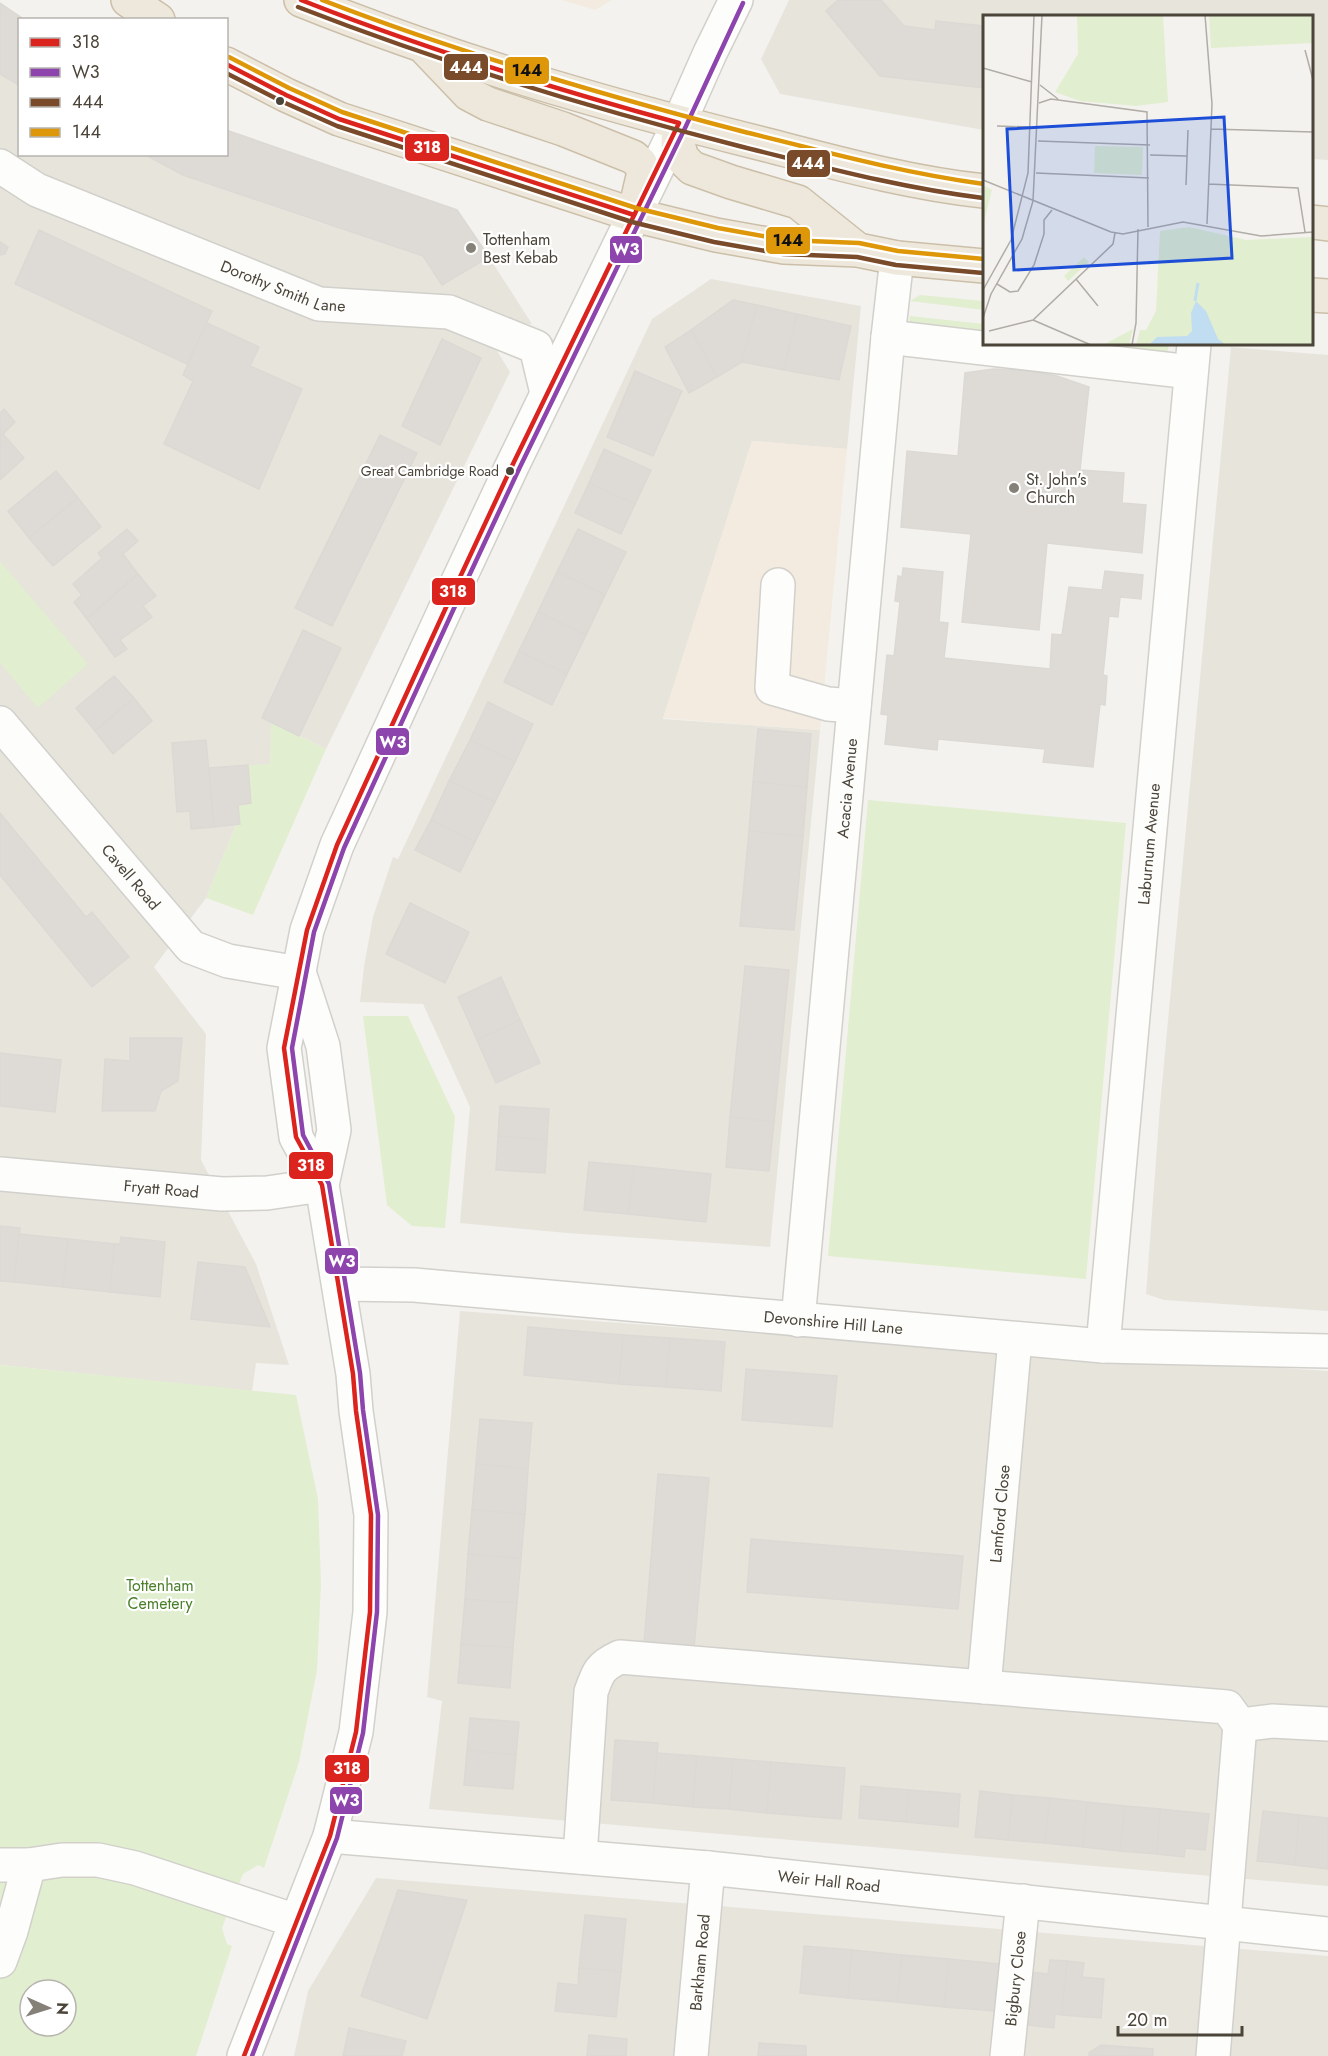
<svg xmlns="http://www.w3.org/2000/svg" width="1328" height="2056" font-family="Jost,sans-serif">
<style>
.residential{fill:#e7e4dc}
.commercial{fill:#f3ebdf}
.green{fill:#e1eecf;fill-rule:evenodd}
.building{fill:#dedbd6;stroke:#dcd9d4;stroke-width:1.5}
.lines{fill:none;stroke-linecap:round;stroke-linejoin:round}
.minor-casing{stroke:#d2d0cb;stroke-width:36}
.highway-casing{stroke:#ccbfa9;stroke-width:36}
.minor{stroke:#fdfdfc;stroke-width:33}
.highway{stroke:#ede8db;stroke-width:33}
.bus-1-casing{stroke:#fff;stroke-width:9}
.bus-2-casing{stroke:#fff;stroke-width:9}
.bus-3-casing{stroke:#fff;stroke-width:9}
.bus-4-casing{stroke:#fff;stroke-width:9}
.bus-1{stroke:#dc241f;stroke-width:4.5}
.bus-2{stroke:#8e44ad;stroke-width:4.5}
.bus-3{stroke:#7a4b2a;stroke-width:4.5}
.bus-4{stroke:#dd9709;stroke-width:4.5}
.bus-dot{fill:#4b4439;stroke:#fff;stroke-width:2}
.poi-dot{fill:#868178;stroke:#fff;stroke-width:2}
.labels{text-anchor:middle;dominant-baseline:central;stroke-width:4.5;stroke-linejoin:round;paint-order:stroke}
.bus-label{font-size:14px;fill:#4b4439;stroke:#fff;text-anchor:end}
.poi-label{font-size:16px;fill:#4b4439;stroke:#fff;text-anchor:start}
.street-label{font-size:16px;fill:#4b4439;stroke:#fff}
.park-label{font-size:16px;fill:#4a7f2a;stroke:#fff}
.inset-river{fill:none;stroke:#c0ddf1;stroke-width:3}
.inset-road{fill:none;stroke:#b0aca6;stroke-width:1.5}
.view{fill:#1d4ed8;fill-opacity:0.15;stroke:#1d4ed8;stroke-width:3}
.inset-edge{fill:none;stroke:#4b4439;stroke-width:3}
.line-badge{stroke:#fff;stroke-width:2}
.badge-label{font-size:16px;text-anchor:middle;font-weight:bold;fill:#fff}
.pale-badge-label{font-size:16px;text-anchor:middle;font-weight:bold;fill:#111}
</style>
<rect width="100%" height="100%" fill="#f4f2ee"/>
<g class="residential">
<polygon points="789,0 1328,0 1328,160 1312,159 1312,16 984,16 984,130 780,94 761,59"/>
<polygon points="0,74 19,86 20,154 144,155 183,175 423,256 442,285 489,257 532,324 512,324 491,341 510,372 326,749 272,722 270,764 240,824 236,825 206,898 154,967 206,1034 201,1160 256,1264 289,1365 256,1363 252,1391 0,1365"/>
<polygon points="711,279 861,306 847,449 752,441 663,719 820,730 770,1247 567,1233 460,1223 470,1107 423,1004 360,1002 364,966 373,917 393,857 398,859 652,319"/>
<polygon points="1231,347 1328,355 1328,1311 1164,1300 1146,1294 1160,1106"/>
<polygon points="460,1311 846,1340 1328,1371 1328,1886 429,1809 442,1701 427,1697"/>
<polygon points="376,1878 1328,1956 1328,2056 294,2056 308,1991"/>
</g>
<g class="commercial">
<polygon points="561,0 612,0 595,10"/>
<polygon points="752,441 847,449 820,730 663,718"/>
</g>
<g class="green">
<polygon points="920,295 984,301 984,310 910,301"/>
<polygon points="910,316 984,324 984,336 908,328"/>
<polygon points="1057,344 1169,344 1167,355"/>
<polygon points="0,561 88,664 38,708 0,663"/>
<polygon points="271,722 326,749 253,915 206,898 236,825 240,824 238,805 251,803 248,765 270,764"/>
<polygon points="868,800 1126,823 1086,1279 828,1256"/>
<polygon points="363,1016 408,1016 455,1117 445,1228 412,1226 387,1205"/>
<path d="M0,1365l296,30 22,104 3,85 -4,86 -18,92 -35,106 -6,-3 -15,9 -11,27 -10,27 5,16 5,2 -36,110h-196zM30,1990h36v36h-36z"/>
</g>
<g class="building">
<polygon points="838,0 881,0 904,26 935,30 936,21 984,26 984,21 984,88 880,76 826,11"/>
<polygon points="0,3 25,20 20,20 20,86 0,74"/>
<polygon points="226,130 457,210 489,257 442,285 423,256 183,175 144,154 226,154"/>
<polygon points="39,230 212,311 187,364 15,284"/>
<polygon points="0,242 8,247 5,254 0,255"/>
<polygon points="733,300 757,305 742,362 717,377 691,330"/>
<polygon points="757,305 797,314 784,370 742,362"/>
<polygon points="797,314 851,326 839,380 784,370"/>
<polygon points="207,323 259,347 250,366 302,389 259,489 164,444 193,381 183,375"/>
<polygon points="691,330 717,377 689,393 665,347"/>
<polygon points="442,339 481,358 440,445 402,426"/>
<polygon points="993,369 1026,370 1057,376 1089,387 1080,470 1124,473 1122,503 1146,505 1142,553 1047,543 1039,630 962,622 971,534 901,527 907,451 958,456 965,373"/>
<polygon points="635,371 682,391 653,456 607,437"/>
<polygon points="4,409 15,422 3,434 24,458 0,480 0,413"/>
<polygon points="380,435 417,453 332,626 295,608"/>
<polygon points="604,449 651,470 635,504 589,483"/>
<polygon points="56,471 78,498 29,538 8,511"/>
<polygon points="589,483 635,504 621,534 575,513"/>
<polygon points="78,498 101,527 53,566 29,538"/>
<polygon points="127,529 138,541 123,554 138,574 87,619 74,602 82,595 73,584 102,558 98,553"/>
<polygon points="578,529 626,552 605,595 557,572"/>
<polygon points="903,568 943,572 939,622 948,623 944,658 1050,669 1052,634 1062,635 1069,587 1102,590 1105,571 1143,575 1141,599 1120,597 1118,617 1109,616 1103,675 1107,676 1105,705 1100,704 1093,767 1043,762 1045,749 938,739 937,750 885,744 888,715 881,714 887,655 894,656 900,602 895,601 898,576 902,577"/>
<polygon points="557,572 605,595 586,635 538,612"/>
<polygon points="138,574 156,596 143,606 152,617 120,640 127,649 115,657 87,619"/>
<polygon points="538,612 586,635 567,674 519,651"/>
<polygon points="303,630 341,648 299,736 262,718"/>
<polygon points="519,651 567,674 552,705 504,682"/>
<polygon points="114,676 134,698 95,731 76,708"/>
<polygon points="134,698 152,721 113,754 95,731"/>
<polygon points="488,702 533,724 515,762 470,740"/>
<polygon points="758,729 811,734 807,787 753,782"/>
<polygon points="206,740 214,827 191,829 190,811 177,812 172,743"/>
<polygon points="470,740 515,762 495,802 449,781"/>
<polygon points="248,765 251,803 238,805 240,824 214,827 209,768"/>
<polygon points="449,781 495,802 475,842 431,820"/>
<polygon points="753,782 807,787 803,836 749,831"/>
<polygon points="0,813 86,917 92,912 129,957 92,987 0,875"/>
<polygon points="431,820 475,842 460,872 415,850"/>
<polygon points="749,831 803,836 794,930 740,926"/>
<polygon points="410,903 469,932 445,983 386,954"/>
<polygon points="745,966 789,970 774,1122 730,1117"/>
<polygon points="501,977 520,1020 477,1040 458,997"/>
<polygon points="520,1020 540,1063 496,1083 477,1040"/>
<polygon points="130,1038 182,1038 178,1081 161,1091 155,1111 102,1111 105,1059 130,1061"/>
<polygon points="0,1053 61,1060 55,1112 0,1106"/>
<polygon points="500,1106 549,1109 547,1140 498,1136"/>
<polygon points="730,1117 774,1122 769,1171 726,1167"/>
<polygon points="498,1136 547,1140 545,1173 496,1170"/>
<polygon points="589,1162 634,1166 628,1214 584,1210"/>
<polygon points="634,1166 711,1174 706,1222 628,1214"/>
<polygon points="0,1226 20,1228 14,1282 0,1281"/>
<polygon points="19,1234 68,1239 63,1287 14,1282"/>
<polygon points="121,1237 165,1242 160,1297 110,1292 114,1244 120,1244"/>
<polygon points="68,1239 114,1244 110,1292 63,1287"/>
<polygon points="198,1262 245,1267 270,1327 191,1319"/>
<polygon points="528,1327 623,1335 619,1384 524,1375"/>
<polygon points="623,1335 670,1338 666,1387 619,1384"/>
<polygon points="670,1338 725,1342 721,1391 666,1387"/>
<polygon points="746,1369 837,1376 832,1427 742,1420"/>
<polygon points="480,1419 532,1423 528,1469 476,1464"/>
<polygon points="476,1464 528,1469 525,1514 472,1510"/>
<polygon points="658,1474 709,1478 694,1648 644,1643"/>
<polygon points="472,1510 525,1514 521,1558 468,1554"/>
<polygon points="751,1539 963,1556 958,1609 747,1592"/>
<polygon points="468,1554 521,1558 517,1603 465,1599"/>
<polygon points="465,1599 517,1603 513,1648 461,1644"/>
<polygon points="461,1644 513,1648 510,1688 458,1683"/>
<polygon points="470,1718 519,1722 516,1755 467,1750"/>
<polygon points="615,1740 658,1743 653,1803 611,1800"/>
<polygon points="467,1750 516,1755 513,1789 464,1785"/>
<polygon points="657,1753 697,1756 693,1807 653,1803"/>
<polygon points="697,1756 733,1759 729,1809 693,1807"/>
<polygon points="733,1759 771,1762 767,1813 729,1809"/>
<polygon points="771,1762 845,1768 841,1819 767,1813"/>
<polygon points="861,1786 909,1790 906,1822 859,1818"/>
<polygon points="909,1790 960,1794 958,1827 906,1822"/>
<polygon points="980,1791 1013,1795 1008,1840 975,1837"/>
<polygon points="1013,1795 1050,1798 1045,1843 1008,1840"/>
<polygon points="1050,1798 1087,1802 1083,1847 1045,1843"/>
<polygon points="1087,1802 1125,1806 1120,1851 1083,1847"/>
<polygon points="1125,1806 1160,1809 1157,1854 1120,1851"/>
<polygon points="1160,1809 1209,1814 1205,1850 1185,1848 1184,1857 1157,1854"/>
<polygon points="1263,1811 1299,1815 1295,1865 1257,1861"/>
<polygon points="1299,1815 1328,1818 1328,1869 1295,1865"/>
<polygon points="398,1890 467,1900 427,2019 361,1996"/>
<polygon points="585,1915 626,1919 621,1972 579,1968"/>
<polygon points="804,1946 852,1950 848,1998 800,1993"/>
<polygon points="852,1950 902,1955 897,2002 848,1998"/>
<polygon points="902,1955 949,1959 944,2007 897,2002"/>
<polygon points="949,1959 999,1964 995,2011 944,2007"/>
<polygon points="1050,1960 1067,1961 1062,2015 1055,2014 1054,2028 1028,2025 1033,1972 1048,1974"/>
<polygon points="1067,1961 1084,1963 1082,1977 1104,1979 1101,2018 1062,2015"/>
<polygon points="579,1968 621,1972 616,2017 555,2011 558,1983 578,1985"/>
<polygon points="349,2028 406,2041 402,2056 343,2056"/>
<polygon points="589,2035 627,2039 626,2056 587,2056"/>
<polygon points="759,2043 806,2046 806,2056 758,2056"/>
<polygon points="1101,2045 1153,2049 1153,2056 1089,2056 1089,2053"/>
</g>
<g class="lines">
<g class="minor-casing">
<g id="minor">
<path id="s1" d="M0,166l37,24 282,114 130,8 87,35 11,46"/>
<polyline points="888,337 1191,372"/>
<polyline points="778,585 772,688 828,704 854,706"/>
<path id="s2" d="M0,723l191,224 37,14 71,12"/>
<polyline points="300,975 323,1046 334,1130 322,1185"/>
<path id="s3" d="M0,1174l222,20 45,-1 55,-8"/>
<path id="s4" d="M339,1284l75,1 689,61 225,5"/>
<path id="s5" d="M798,1320l90,-983 9,-79"/>
<path id="s6" d="M1103,1346l91,-1002"/>
<path id="s7" d="M984,1687l31,-348"/>
<polyline points="1240,1725 1272,1721 1328,1724"/>
<path id="s8" d="M330,1836l378,32 620,66"/>
<path d="M580,1857l11,-165c7,-20 9,-26 29,-35l607,50 13,18 -27,331"/>
<polyline points="0,1865 29,1865 62,1860 98,1860 135,1868 296,1921"/>
<polyline points="0,1961 11,1931 29,1865"/>
<polyline points="244,2056 330,1836 356,1732 370,1612 371,1515 356,1411 353,1374 322,1185 296,1137 284,1048 307,930 337,845 454,590 512,466 679,123 710,53 736,0"/>
<path id="s9" d="M691,2056l17,-188"/>
<path id="s10" d="M1007,2056l16,-155"/>
</g>
</g>
<g class="highway-casing">
<g id="highway">
<polyline points="128,0 158,20"/>
<path d="M301,0c149,60 302,104 458,143 74,19 149,40 225,48"/>
<polyline points="427,50 469,94 488,104 563,129 633,157 640,163 644,172 634,215"/>
<polyline points="226,64 286,95 339,119 634,215 716,235 784,247 858,250 897,258 984,266"/>
<polyline points="679,123 678,144 682,158 692,168 731,182 798,202 858,250"/>
<polyline points="1312,222 1328,224"/>
<polyline points="1312,295 1328,296"/>
</g>
</g>
<use href="#minor" class="minor"/>
<use href="#highway" class="highway"/>
<g class="bus-1-casing">
<g id="bus-1">
<polyline points="226,64 286,95 339,119 634,215"/>
<path d="M244,2056l86,-220 26,-104 14,-120 1,-97 -15,-104 -3,-37 -31,-189 -26,-48 -12,-89 23,-118 30,-85 117,-255 58,-124 167,-343c-128,-35 -254,-74 -378,-123"/>
</g>
</g>
<g class="bus-2-casing">
<polyline id="bus-2" points="252,2056 337,1838 363,1733 377,1612 378,1515 363,1410 360,1373 329,1184 303,1135 292,1048 314,932 344,848 461,593 519,469 686,126 743,3"/>
</g>
<g class="bus-3-casing">
<g id="bus-3">
<path d="M298,7c144,56 292,101 441,139 81,20 161,42 244,52"/>
<polyline points="226,73 283,102 337,126 632,222 714,242 783,254 857,257 896,265 983,273"/>
</g>
</g>
<g class="bus-4-casing">
<g id="bus-4">
<path d="M322,0c137,53 277,94 419,131 81,20 161,42 243,53"/>
<polyline points="229,57 289,88 342,112 636,208 718,228 785,240 859,243 898,251 984,259"/>
</g>
</g>
<use href="#bus-1" class="bus-1"/>
<use href="#bus-2" class="bus-2"/>
<use href="#bus-3" class="bus-3"/>
<use href="#bus-4" class="bus-4"/>
</g>
<g class="bus-dot">
<circle cx="280" cy="101" r="5"/>
<circle cx="510" cy="471" r="5"/>
</g>
<g class="poi-dot">
<circle cx="471" cy="248" r="6"/>
<circle cx="1014" cy="488" r="6"/>
</g>
<g class="labels">
<g class="bus-label">
<text x="499" y="471">Great Cambridge Road</text>
</g>
<g class="poi-label">
<text x="483" y="239">Tottenham<tspan x="483" dy="18">Best Kebab</tspan></text>
<text x="1026" y="479">St. John's<tspan x="1026" dy="18">Church</tspan></text>
</g>
<g class="street-label">
<text stroke="none"><textPath href="#s1" startOffset="309">Dorothy Smith Lane</textPath></text>
<text stroke="none"><textPath href="#s5" startOffset="534">Acacia Avenue</textPath></text>
<text stroke="none"><textPath href="#s6" startOffset="504">Laburnum Avenue</textPath></text>
<text stroke="none"><textPath href="#s2" startOffset="202">Cavell Road</textPath></text>
<text stroke="none"><textPath href="#s3" startOffset="162">Fryatt Road</textPath></text>
<text stroke="none"><textPath href="#s4" startOffset="496">Devonshire Hill Lane</textPath></text>
<text stroke="none"><textPath href="#s7" startOffset="174">Lamford Close</textPath></text>
<text stroke="none"><textPath href="#s8" startOffset="501">Weir Hall Road</textPath></text>
<text stroke="none"><textPath href="#s9" startOffset="94">Barkham Road</textPath></text>
<text stroke="none"><textPath href="#s10" startOffset="78">Bigbury Close</textPath></text>
</g>
<g class="park-label">
<text x="160" y="1585">Tottenham<tspan x="160" dy="18">Cemetery</tspan></text>
</g>
</g>
<g transform="translate(983 15)">
<rect width="330" height="330" fill="#f4f2ee"/>
<path d="M94,0h86l5,87 -32,4 -56,-5 -25,-9 23,-38zM226,0h104v28l-102,5zM112,131l48,1 -1,28 -48,-2zM0,170l9,5 -9,36zM206,212l57,13 67,-3v108h-177l4,-15h6l10,-19 4,-80zM101,242l5,5 -21,19 -4,-5zM150,314l-4,16h-26z" fill="#e1eecf"/>
<path d="M213,286l10,10 12,28 8,6h-77l8,-8 30,-1 5,-5 -1,-18z" fill="#c0ddf1"/>
<path class="inset-river" d="M212,286l3,-18"/>
<path class="inset-road" d="M222,0l7,89 -5,120M322,35l8,30M0,53l49,14M57,70l18,14M56,88l12,-4 96,13 1,115M14,111l33,1M228,114l102,3M55,126l112,4M167,140l37,1M53,158l113,5M0,165l128,52 12,2 60,-12 78,14 52,-4M225,169l90,4 7,44M203,170l2,-55M93,264l22,27M14,269l13,8 8,-1 16,-26 10,-31v-14l8,-10M0,275l28,-50 17,-67 6,-158M0,303l8,-24 31,-55 11,-38 9,-186M50,305l58,25M6,316l44,-11 80,-76 2,-11M149,330l4,-22 2,-94"/>
<path class="view" d="M241,102l8,141 -218,12 -7,-141z"/>
<rect width="330" height="330" class="inset-edge"/>
</g>
<g class="line-badge">
<rect x="443" y="53" width="46" height="28" rx="6" fill="#7a4b2a"/>
<rect x="504" y="56" width="46" height="29" rx="6" fill="#dd9709"/>
<rect x="404" y="133" width="46" height="29" rx="6" fill="#dc241f"/>
<rect x="786" y="149" width="45" height="29" rx="6" fill="#7a4b2a"/>
<rect x="765" y="226" width="46" height="29" rx="6" fill="#dd9709"/>
<rect x="609" y="235" width="34" height="29" rx="6" fill="#8e44ad"/>
<rect x="431" y="577" width="45" height="29" rx="6" fill="#dc241f"/>
<rect x="375" y="727" width="35" height="29" rx="6" fill="#8e44ad"/>
<rect x="288" y="1151" width="46" height="29" rx="6" fill="#dc241f"/>
<rect x="324" y="1247" width="35" height="28" rx="6" fill="#8e44ad"/>
<rect x="324" y="1754" width="46" height="29" rx="6" fill="#dc241f"/>
<rect x="329" y="1786" width="34" height="29" rx="6" fill="#8e44ad"/>
</g>
<g class="badge-label">
<text x="466" y="73">444</text>
<text x="427" y="153">318</text>
<text x="808" y="169">444</text>
<text x="626" y="255">W3</text>
<text x="453" y="597">318</text>
<text x="393" y="748">W3</text>
<text x="311" y="1171">318</text>
<text x="342" y="1267">W3</text>
<text x="347" y="1774">318</text>
<text x="346" y="1806">W3</text>
</g>
<g class="pale-badge-label">
<text x="527" y="76">144</text>
<text x="788" y="246">144</text>
</g>
<rect x="18" y="18" width="210" height="138" fill="#ffffff" stroke="#b7b4b0" stroke-width="1.5"/>
<rect x="30" y="38" width="30" height="9" fill="#dc241f" stroke="#b7b4b0" stroke-width="1.5"/>
<text x="72" y="48" font-size="18" fill="#4b4439">318</text>
<rect x="30" y="68" width="30" height="9" fill="#8e44ad" stroke="#b7b4b0" stroke-width="1.5"/>
<text x="72" y="78" font-size="18" fill="#4b4439">W3</text>
<rect x="30" y="98" width="30" height="9" fill="#7a4b2a" stroke="#b7b4b0" stroke-width="1.5"/>
<text x="72" y="108" font-size="18" fill="#4b4439">444</text>
<rect x="30" y="128" width="30" height="9" fill="#dd9709" stroke="#b7b4b0" stroke-width="1.5"/>
<text x="72" y="138" font-size="18" fill="#4b4439">144</text>
<g transform="translate(48 2008) rotate(93)"><circle r="28" fill="#ffffff" stroke="#b7b4b0" stroke-width="1.5"/>
<path d="M0-4.5L10 22L0 15L-10 22Z" fill="#868178"/>
<text y="-9" font-size="16" font-weight="bold" text-anchor="middle" fill="#4b4439">N</text>
</g>
<path d="M1118 2026v9h124v-9" fill="none" stroke="#4b4439" stroke-width="3"/>
<text x="1127" y="2026" font-size="18" fill="#4b4439" stroke="#ffffff" stroke-width="4.5" paint-order="stroke">20 m</text>
</svg>
